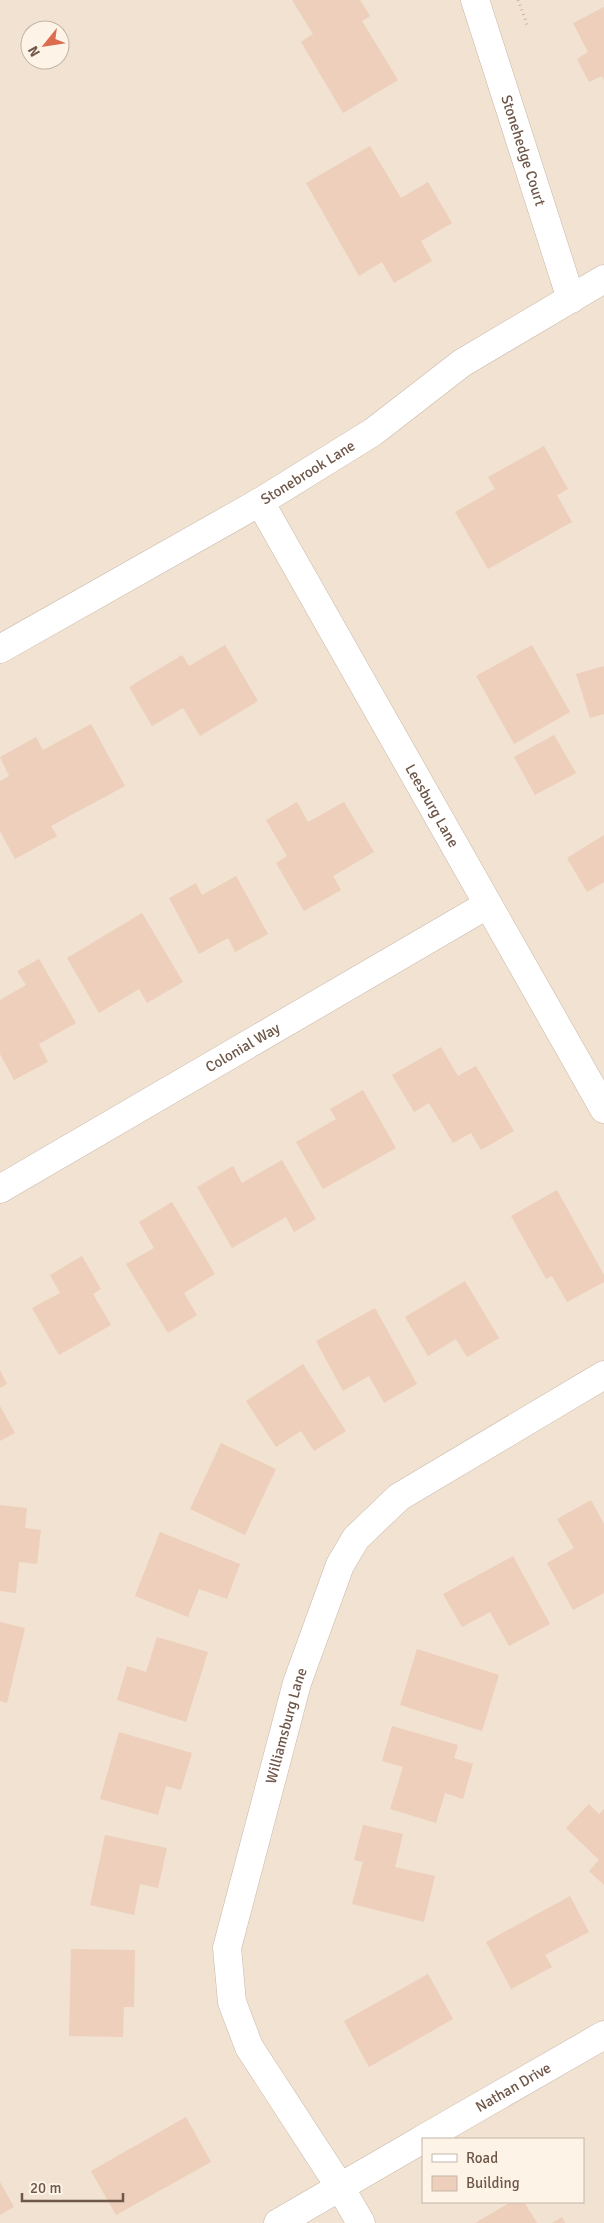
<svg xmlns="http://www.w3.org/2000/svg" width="604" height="2223" font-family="Signika,sans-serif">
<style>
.residential{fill:#f1e2d1;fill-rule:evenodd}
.building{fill:#edcfbb}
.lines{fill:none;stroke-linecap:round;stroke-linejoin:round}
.minor-casing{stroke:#c9b8a9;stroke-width:29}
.path{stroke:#d2b29f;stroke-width:3;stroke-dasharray:1 4;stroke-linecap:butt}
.minor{stroke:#fff;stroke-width:28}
.labels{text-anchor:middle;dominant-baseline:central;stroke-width:4;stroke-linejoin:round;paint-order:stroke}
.street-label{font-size:15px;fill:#6f574a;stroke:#fdf4e7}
</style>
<rect width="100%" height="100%" fill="#faf0e2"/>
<path class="residential" d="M0,0h604v2223h-604zM30,30h30v30h-30zM423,2139h160v63h-160z"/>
<g class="building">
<polygon points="292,0 360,0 370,16 362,21 398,80 343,113 301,42 313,34"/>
<polygon points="604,7 604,80 602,76 589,82 577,59 588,52 573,23"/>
<polygon points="370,146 401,198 428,182 452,223 421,241 432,261 394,283 382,262 359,276 306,183"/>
<polygon points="544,446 568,489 557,495 572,522 488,569 455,512 495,489 488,477"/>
<polygon points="225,645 258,701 200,736 183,708 152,726 129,687 182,655 189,666"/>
<polygon points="532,645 570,712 514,744 476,676"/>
<polygon points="604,666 604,714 590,718 576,674"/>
<polygon points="91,724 125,786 51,826 57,836 15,859 0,831 0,781 9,776 0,757 36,737 43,750"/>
<polygon points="554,735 576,773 535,795 514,757"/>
<polygon points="297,802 308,822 344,802 374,852 333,876 341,890 304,911 276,863 287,856 266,820"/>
<polygon points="604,835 604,882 587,892 567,858"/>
<polygon points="236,876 268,934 235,952 228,938 199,954 169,898 196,883 202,895"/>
<polygon points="142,913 183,982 147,1003 139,989 99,1013 67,958"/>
<polygon points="39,959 76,1023 39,1044 48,1062 14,1080 0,1054 0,1000 26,985 17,971"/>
<polygon points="441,1047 458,1076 476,1066 514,1131 481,1150 471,1133 453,1143 429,1103 414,1112 392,1075"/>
<polygon points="363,1090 396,1148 323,1189 296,1142 336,1119 330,1109"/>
<polygon points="282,1160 316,1219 294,1232 286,1217 232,1248 197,1187 233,1166 242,1183"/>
<polygon points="557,1190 604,1275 604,1282 567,1302 552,1276 546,1279 511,1216"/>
<polygon points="172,1202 215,1274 184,1293 197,1315 168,1333 126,1264 154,1248 139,1222"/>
<polygon points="82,1256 101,1289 93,1294 111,1325 59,1355 32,1308 60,1293 50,1275"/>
<polygon points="465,1281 499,1338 467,1357 456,1339 428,1356 405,1317"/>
<polygon points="375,1308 417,1384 384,1403 369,1376 343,1391 316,1341"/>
<polygon points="303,1364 346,1431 314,1451 301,1431 276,1447 246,1401"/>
<polygon points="0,1370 7,1384 0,1388"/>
<polygon points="0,1406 15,1433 0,1441"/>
<polygon points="221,1443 276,1469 245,1535 190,1509"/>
<polygon points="591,1500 604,1524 604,1593 573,1610 547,1563 574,1548 557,1519"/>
<polygon points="0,1505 27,1508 25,1528 41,1530 37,1564 19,1562 16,1593 0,1591"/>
<polygon points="160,1532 240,1564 227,1599 199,1589 188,1617 135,1596"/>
<polygon points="513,1556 550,1624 509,1646 490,1612 462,1627 443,1594"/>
<polygon points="0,1622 25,1628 7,1703 0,1701"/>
<polygon points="157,1637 208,1652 186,1722 117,1700 127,1666 146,1672"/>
<polygon points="417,1649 499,1675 482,1731 400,1705"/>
<polygon points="392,1726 458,1745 454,1758 473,1764 463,1799 445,1793 436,1823 390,1809 403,1767 382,1761"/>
<polygon points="119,1732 192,1753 181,1790 166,1786 158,1815 100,1799"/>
<polygon points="589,1804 599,1814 604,1809 604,1885 589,1871 599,1860 566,1828"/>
<polygon points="363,1825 403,1834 395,1867 435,1876 424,1922 352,1904 363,1862 354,1860"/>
<polygon points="105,1835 167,1848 158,1888 140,1884 134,1915 90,1905"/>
<polygon points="570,1896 589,1932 545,1955 552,1967 511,1989 486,1942"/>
<polygon points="71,1949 135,1950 134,2007 124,2007 123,2037 69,2036"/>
<polygon points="428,1974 453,2019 369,2067 344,2021"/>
<polygon points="186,2117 211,2162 116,2215 91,2171"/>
<polygon points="0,2182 14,2207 0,2215"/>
<polygon points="511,2202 524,2202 537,2223 475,2223"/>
<polygon points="562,2217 565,2223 552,2223"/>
</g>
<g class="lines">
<g class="minor-casing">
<g id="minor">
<path id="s1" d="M475,0l96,299"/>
<path id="s2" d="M260,502l344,607"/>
<path id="s3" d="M0,649l260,-147 113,-70 89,-69 142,-84"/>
<path id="s4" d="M0,1189l487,-284"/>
<path id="s5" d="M423,2139l181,-104"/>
<polyline points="278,2223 423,2139"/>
<path id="s6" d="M361,2223l-21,-36 -91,-140 -17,-45 -5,-54 70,-265 43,-118 16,-27 43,-41 205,-122"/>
</g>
</g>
<polyline class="path" points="518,0 528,27"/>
<use href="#minor" class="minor"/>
</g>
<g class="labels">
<g class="street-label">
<text stroke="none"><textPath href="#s1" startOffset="158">Stonehedge Court</textPath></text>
<text stroke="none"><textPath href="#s3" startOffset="355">Stonebrook Lane</textPath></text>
<text stroke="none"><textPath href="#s2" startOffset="349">Leesburg Lane</textPath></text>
<text stroke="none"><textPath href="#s4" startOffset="281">Colonial Way</textPath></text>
<text stroke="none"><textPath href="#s6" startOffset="541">Williamsburg Lane</textPath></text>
<text stroke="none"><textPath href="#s5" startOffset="104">Nathan Drive</textPath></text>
</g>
</g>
<rect x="422" y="2138" width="162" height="65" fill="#fdf4e7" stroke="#c4b5a8"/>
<rect x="432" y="2154" width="25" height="8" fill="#ffffff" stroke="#c4b5a8"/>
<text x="466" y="2163" font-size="15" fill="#6f574a">Road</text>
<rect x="432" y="2176" width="25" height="15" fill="#edcfbb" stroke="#c4b5a8"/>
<text x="466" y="2188" font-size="15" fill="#6f574a">Building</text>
<g transform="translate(45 45) rotate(240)"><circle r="24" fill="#fdf4e7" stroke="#c4b5a8"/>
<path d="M0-4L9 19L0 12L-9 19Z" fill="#dc6c4f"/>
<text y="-8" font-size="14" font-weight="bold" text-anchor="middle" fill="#6f574a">N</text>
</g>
<path d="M22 2193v8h101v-8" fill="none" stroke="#6f574a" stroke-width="2.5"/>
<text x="30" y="2193" font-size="15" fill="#6f574a" stroke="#fdf4e7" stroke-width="4" paint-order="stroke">20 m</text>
</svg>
